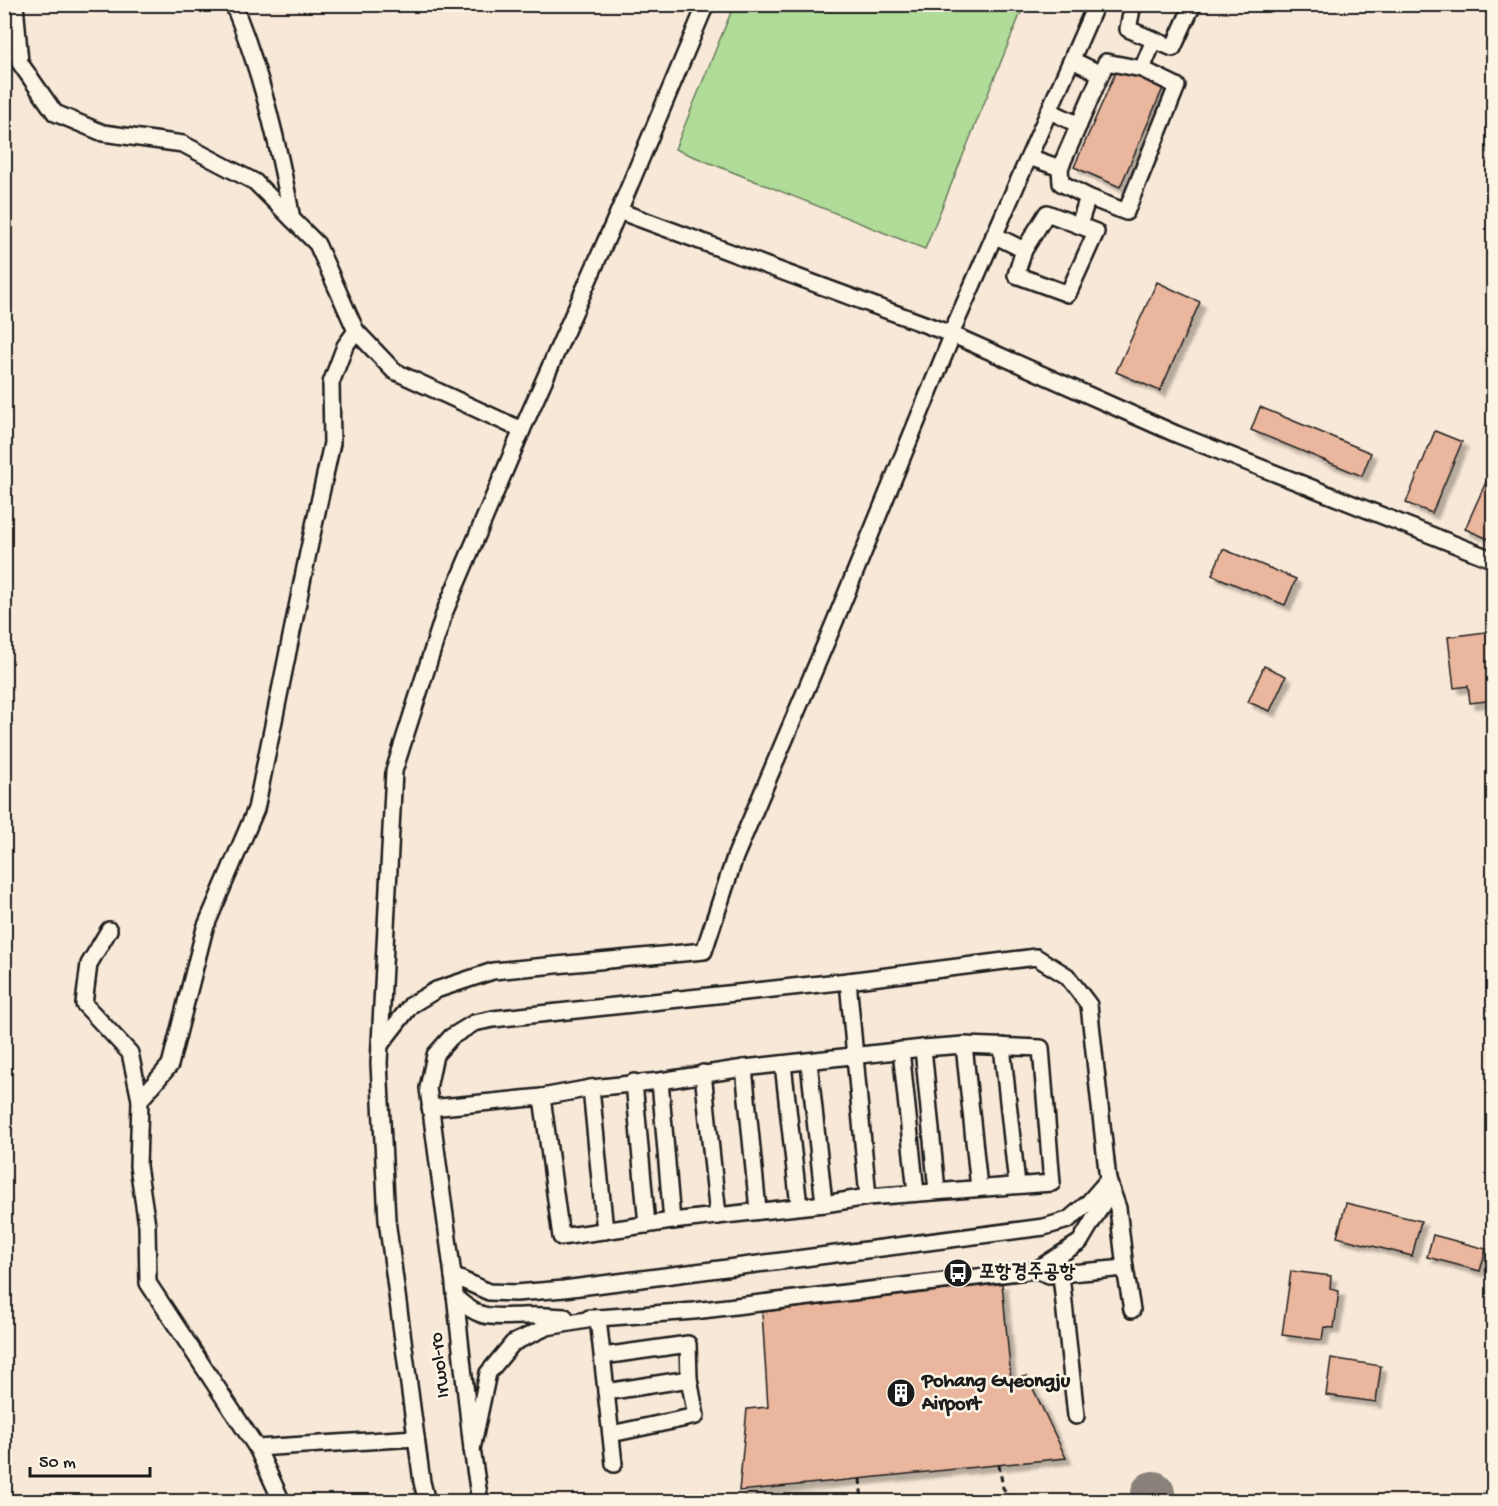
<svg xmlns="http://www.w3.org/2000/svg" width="1498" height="1506" font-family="'Gochi Hand','Poor Story',sans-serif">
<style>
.grass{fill:#b1db99;stroke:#667c5a;stroke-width:1.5}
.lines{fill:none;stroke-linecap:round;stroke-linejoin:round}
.taxiway{stroke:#8a827a;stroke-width:44}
.building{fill:#eab69d;stroke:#1c1c1c;stroke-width:1.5;filter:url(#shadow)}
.minor-casing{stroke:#1c1c1c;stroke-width:20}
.path{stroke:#1c1c1c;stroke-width:3;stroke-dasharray:6 4.5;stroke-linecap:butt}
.minor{stroke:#fcf5e5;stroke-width:15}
.labels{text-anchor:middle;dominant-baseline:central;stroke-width:5;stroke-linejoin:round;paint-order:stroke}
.poi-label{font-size:20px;font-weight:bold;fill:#1c1c1c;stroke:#fcf5e5;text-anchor:start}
.street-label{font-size:20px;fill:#1c1c1c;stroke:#fcf5e5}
</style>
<defs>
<filter id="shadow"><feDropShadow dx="5.5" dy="5.5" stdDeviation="1.5" flood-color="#0004"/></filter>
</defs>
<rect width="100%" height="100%" fill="#f8e8d7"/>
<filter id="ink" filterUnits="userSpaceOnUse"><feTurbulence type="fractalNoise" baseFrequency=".0167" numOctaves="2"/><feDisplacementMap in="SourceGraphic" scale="12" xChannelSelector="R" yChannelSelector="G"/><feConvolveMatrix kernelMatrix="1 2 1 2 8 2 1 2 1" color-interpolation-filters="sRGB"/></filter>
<g filter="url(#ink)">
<polygon class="grass" points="734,5 1024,5 925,249 675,149"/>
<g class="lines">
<polyline class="taxiway" points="1153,1493 1154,1502"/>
</g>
<g class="building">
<polygon points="1118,67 1164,86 1120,187 1074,167"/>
<polygon points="1157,282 1200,302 1160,391 1116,372"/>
<polygon points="1260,407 1371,453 1362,476 1251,430"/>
<polygon points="1435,431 1462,442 1432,513 1406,503"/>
<polygon points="1494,464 1494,535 1491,540 1465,529"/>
<polygon points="1223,549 1296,579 1285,605 1212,575"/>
<polygon points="1493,631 1494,700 1470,703 1468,686 1454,688 1448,637"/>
<polygon points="1264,666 1286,676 1270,711 1248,702"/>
<polygon points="1346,1203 1421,1221 1412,1256 1337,1237"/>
<polygon points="1433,1235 1486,1249 1480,1271 1427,1257"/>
<polygon points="1291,1271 1331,1276 1330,1289 1339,1291 1334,1328 1324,1327 1322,1340 1282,1335"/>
<polygon points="1002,1283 1011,1379 1027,1376 1066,1458 739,1491 747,1409 768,1407 762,1312"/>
<polygon points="1331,1358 1381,1366 1376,1402 1326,1395"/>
</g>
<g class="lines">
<g class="minor-casing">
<g id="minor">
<polyline points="15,4 20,63 55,113 103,133 183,144 255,182 317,244 356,331"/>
<path d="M233,4c29,69 46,142 59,215"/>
<polyline points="1133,4 1128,29 1173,48 1193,4"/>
<polyline points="1101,74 1106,62 1142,69 1154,40"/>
<polyline points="1050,111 1079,125"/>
<polyline points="1029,157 1060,168 1101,74 1072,60"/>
<polyline points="1060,168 1061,183 1088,197 1079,225"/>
<polyline points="1088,197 1126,212 1177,86 1142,69"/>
<polyline points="619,211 951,334 1176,434 1494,560"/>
<polygon points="1047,213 1096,232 1068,294 1016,275 1024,250"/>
<polyline points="994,235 1024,250"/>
<polyline points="109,930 89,964 84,1004 130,1053 140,1100 138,1166 147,1225 148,1283 257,1448"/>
<polyline points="848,981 868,1197"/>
<polyline points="380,1045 411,1005 436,990 493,971 704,951 735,857 833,626 950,341 951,334 1096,4"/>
<polygon points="964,1045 1041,1048 1052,1183 868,1197 824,1204 672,1221 561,1237 542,1097 591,1088 660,1081 744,1068 923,1048"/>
<polyline points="964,1045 979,1188"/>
<polyline points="1002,1046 1017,1185"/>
<polyline points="923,1048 937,1191"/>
<polyline points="901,1050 916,1193"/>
<polyline points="809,1062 824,1204"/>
<polyline points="783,1064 799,1206"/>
<polyline points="744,1068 758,1210"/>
<polyline points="703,1073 718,1216"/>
<polyline points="660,1081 672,1221"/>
<polyline points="634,1082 647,1225"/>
<polyline points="591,1088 605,1231"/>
<polyline points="140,1100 170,1065 205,928 256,809 308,553 332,443 331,383 345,346 356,331 394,371 522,430"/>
<polyline points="430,1108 542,1097"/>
<polyline points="1125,1268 1132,1310"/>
<polyline points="1061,1275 1076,1416"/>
<polyline points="453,1276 489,1292 516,1293 564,1289 1044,1227 1068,1220 1088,1203 1108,1180"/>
<path d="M455,1297c25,23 35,20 66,19 15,-1 30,0 44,1"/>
<polyline points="589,1318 598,1318 614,1464"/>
<polyline points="603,1356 688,1344 689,1379 696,1416 611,1434"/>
<polyline points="606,1392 689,1379"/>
<polyline points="472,1449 453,1276 428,1088 435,1055 451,1037 474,1023 493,1019 848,981 1036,957 1067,976 1089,1005 1108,1180 1118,1208 1125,1268 1049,1275 1036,1270"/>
<polyline points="282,1502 257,1448 416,1438"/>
<polyline points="427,1502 422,1482 387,1220 379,1063 394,771 445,611 522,430 619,211 706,4"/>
<polyline points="480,1502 472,1449 488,1373 513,1343 547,1327 598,1318 694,1311 1036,1270 1080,1242 1105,1200 1108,1183"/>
</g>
</g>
<g class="path">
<polyline points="999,1465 1003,1488 1014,1502"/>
<polyline points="860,1479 862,1502"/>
</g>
<use href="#minor" class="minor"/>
</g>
</g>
<defs>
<g id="bus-disc" transform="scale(1.5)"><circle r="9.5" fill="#1c1c1c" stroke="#fcf5e5"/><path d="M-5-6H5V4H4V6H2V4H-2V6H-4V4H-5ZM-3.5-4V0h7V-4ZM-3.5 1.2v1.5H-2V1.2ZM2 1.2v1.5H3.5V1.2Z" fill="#fff"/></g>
<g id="building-disc" transform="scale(1.5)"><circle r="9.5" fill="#1c1c1c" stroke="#fcf5e5"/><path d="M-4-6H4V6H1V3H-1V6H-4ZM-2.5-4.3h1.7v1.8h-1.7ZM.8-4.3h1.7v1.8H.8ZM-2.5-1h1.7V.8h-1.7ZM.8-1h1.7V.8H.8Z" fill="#fff"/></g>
</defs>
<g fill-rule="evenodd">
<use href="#bus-disc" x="958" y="1273"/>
<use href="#building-disc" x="901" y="1393"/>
</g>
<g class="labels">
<g class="poi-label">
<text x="979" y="1273">포항경주공항</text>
<text x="922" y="1382">Pohang Gyeongju<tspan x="922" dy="23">Airport</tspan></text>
</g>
<g class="street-label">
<text transform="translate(441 1365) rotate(-96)">Irwol-ro</text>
</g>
</g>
<rect width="1498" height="1506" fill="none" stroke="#fcf5e5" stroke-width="24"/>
<rect x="12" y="12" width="1474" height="1482" fill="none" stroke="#1c1c1c" stroke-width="2" filter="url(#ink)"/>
<path d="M30 1467v9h120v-9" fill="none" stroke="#1c1c1c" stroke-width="3"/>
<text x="39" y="1467" font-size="18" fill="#1c1c1c" stroke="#fcf5e5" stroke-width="4.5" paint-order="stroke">50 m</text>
</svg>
